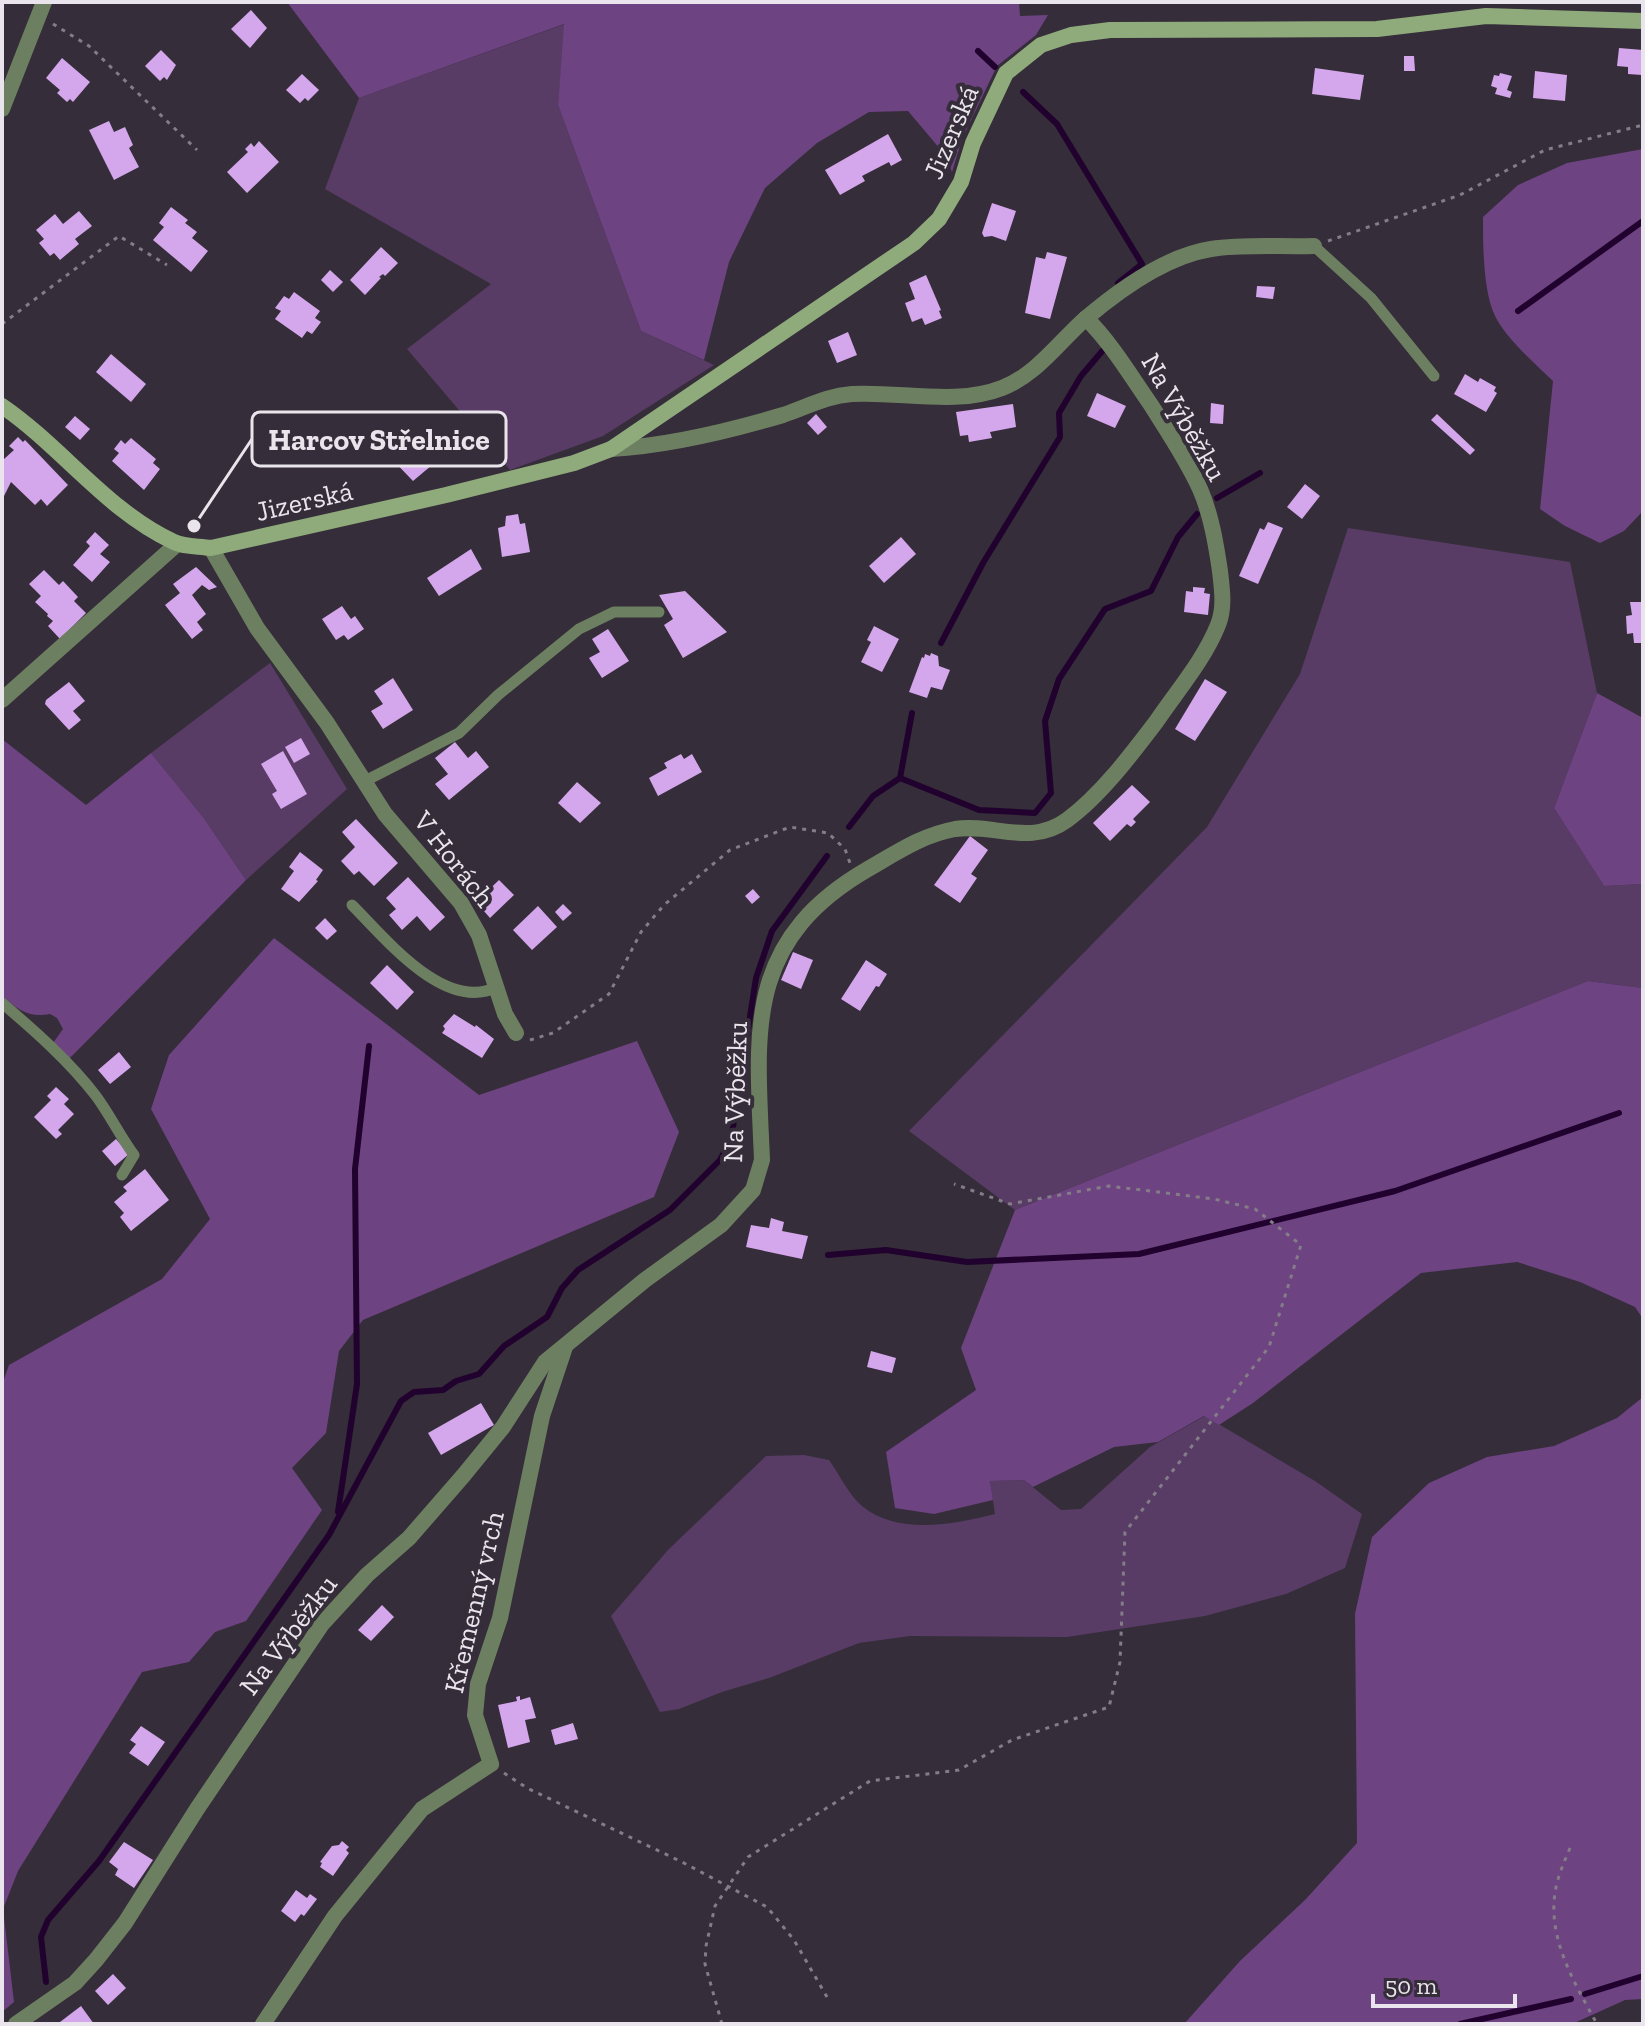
<svg xmlns="http://www.w3.org/2000/svg" width="1645" height="2026" font-family="'Zilla Slab',serif">
<style>
.green{fill:#583c66}
.forest{fill:#6d4382}
.lines{fill:none;stroke-linecap:round;stroke-linejoin:round}
.stream{stroke:#21022e;stroke-width:6}
.building{fill:#d4a6eb}
.path{stroke:#847d87;stroke-width:3;stroke-dasharray:4 6;stroke-linecap:butt}
.lane{stroke:#6d7f61;stroke-width:11}
.street{stroke:#6d7f61;stroke-width:16}
.secondary{stroke:#8fab7b;stroke-width:16}
.labels{text-anchor:middle;dominant-baseline:central;stroke-width:8;stroke-linejoin:round;paint-order:stroke}
.street-label{font-size:28px;fill:#eae5ec;stroke:#352d39}
.leader{fill:none;stroke:#eae5ec;stroke-width:3}
.callout-dot{fill:#eae5ec;stroke:#352d39;stroke-width:3}
.callout{fill:#352d39;stroke:#eae5ec;stroke-width:3}
.callout-label{font-size:30px;text-anchor:middle;font-weight:bold;fill:#eae5ec}
</style>
<rect width="100%" height="100%" fill="#352d39"/>
<g class="green">
<polygon points="565,24 558,105 641,331 714,365 603,436 510,470 407,349 491,284 325,189 359,98"/>
<polygon points="1348,528 1570,562 1597,693 1554,808 1604,886 1643,884 1643,988 1588,981 1015,1210 909,1131 1207,827 1300,674"/>
<polygon points="270,663 347,789 246,880 203,817 151,753"/>
<path d="M1205,1416l110,65 47,33 -17,54 -59,26 -81,22 -138,21 -157,-1 -51,7 -90,35 -47,14 -43,17 -19,3 -49,-96 57,-66 98,-94 38,-1 25,5c10,14 20,35 33,46 36,30 93,18 133,8l-5,-33 34,-1 37,30 20,-1 69,-62z"/>
</g>
<g class="forest">
<polygon points="287,2 1019,2 1020,16 1048,15 1036,35 997,66 962,139 952,172 946,156 908,111 869,112 817,143 765,188 729,262 704,360 641,331 558,105 564,24 359,98"/>
<path d="M1643,149v362l-19,20 -24,12 -35,-17 -25,-17 13,-128c-17,-16 -48,-44 -58,-65 -12,-25 -12,-71 -12,-99l35,-32 49,-22z"/>
<polygon points="1597,693 1643,718 1643,884 1604,886 1554,808"/>
<path d="M2,739l84,66 65,-52 52,64 43,63 -180,182 -13,-19 10,-14 -6,-11 -7,-4c-21,4 -32,-4 -48,-18z"/>
<polygon points="274,938 479,1095 637,1041 679,1132 654,1197 363,1320 339,1351 326,1433 292,1468 322,1510 246,1621 215,1632 189,1662 142,1672 18,1871 3,1909 14,2002 2,2012 2,1385 9,1365 162,1279 210,1219 151,1109 169,1055"/>
<polygon points="1588,981 1643,988 1643,1319 1635,1307 1580,1282 1517,1262 1421,1273 1253,1403 1219,1425 1204,1416 1158,1442 1114,1447 1033,1487 1024,1480 990,1481 993,1500 934,1514 895,1508 886,1452 976,1390 961,1348 1015,1210"/>
<polygon points="1643,1397 1643,1999 1625,2000 1572,2024 1184,2024 1240,1961 1305,1900 1357,1843 1355,1614 1372,1537 1429,1483 1487,1457 1554,1446 1617,1418"/>
</g>
<g class="lines">
<g class="stream">
<polyline points="978,51 995,67"/>
<polyline points="1023,92 1057,124 1142,264 1118,283"/>
<polyline points="1518,311 1643,221"/>
<polyline points="1217,498 1260,473"/>
<polyline points="941,643 983,563 1060,437 1059,413 1081,376 1104,349"/>
<polyline points="900,778 912,713"/>
<polyline points="849,827 873,796 900,778 979,810 1035,813 1051,793 1045,721 1059,679 1105,609 1151,591 1178,537 1197,514"/>
<polyline points="828,1255 886,1250 967,1262 1139,1254 1395,1191 1619,1113"/>
<polyline points="338,1512 357,1384 355,1169 369,1046"/>
<polyline points="46,1982 41,1937 48,1920 99,1861 329,1535 401,1401 414,1392 443,1390 456,1381 479,1374 504,1346 547,1317 562,1288 578,1270 670,1210 720,1160 731,1140 756,978 772,931 827,856"/>
<polyline points="1585,1994 1643,1976"/>
<polyline points="1460,2024 1571,1999"/>
</g>
</g>
<g class="building">
<polygon points="251,10 267,28 250,48 231,29"/>
<polygon points="1619,48 1643,50 1642,75 1628,74 1628,67 1617,66"/>
<polygon points="161,50 176,65 167,80 164,77 160,81 145,66"/>
<polygon points="1404,56 1414,56 1415,71 1404,71"/>
<polygon points="62,58 90,82 73,102 70,99 67,102 57,93 60,90 46,78"/>
<polygon points="1315,68 1364,75 1360,100 1312,94"/>
<polygon points="1535,71 1567,75 1565,101 1533,98"/>
<polygon points="1500,73 1512,76 1507,90 1512,92 1510,98 1495,94 1497,88 1491,86 1494,75 1499,76"/>
<polygon points="302,74 319,90 308,101 305,98 300,103 286,90"/>
<polygon points="109,121 114,132 125,127 133,145 129,148 139,167 114,180 89,130"/>
<polygon points="888,134 902,160 891,166 889,162 862,176 865,181 840,195 825,170"/>
<polygon points="259,141 279,162 247,193 227,172 248,152 245,149 251,143 254,147"/>
<polygon points="992,203 1016,211 1006,241 992,236 984,237 982,233"/>
<polygon points="171,207 188,220 185,223 197,232 192,238 208,251 191,272 153,240 164,227 159,223"/>
<polygon points="79,211 92,226 75,239 79,244 60,260 54,253 50,256 39,243 44,239 36,230 55,214 63,224"/>
<polygon points="381,247 398,263 385,276 383,274 379,277 381,278 365,295 350,280"/>
<polygon points="1047,252 1067,257 1050,319 1025,313 1036,257 1045,259"/>
<polygon points="330,270 343,282 333,292 321,280"/>
<polygon points="926,275 941,310 939,311 942,318 925,325 922,318 912,322 905,303 915,299 909,283"/>
<polygon points="1257,286 1275,287 1273,299 1256,297"/>
<polygon points="294,292 320,311 315,318 321,322 312,334 307,331 302,338 275,319 281,311 275,308 284,296 289,299"/>
<polygon points="848,332 857,355 837,363 828,341"/>
<polygon points="111,354 146,384 131,402 96,372"/>
<polygon points="1465,374 1478,382 1480,378 1496,387 1494,391 1497,393 1486,412 1454,394"/>
<polygon points="1097,393 1126,406 1115,428 1087,416"/>
<polygon points="1211,403 1224,405 1223,424 1210,423"/>
<polygon points="1013,404 1016,427 990,432 992,438 969,442 968,435 960,436 956,412"/>
<polygon points="816,414 827,427 818,435 807,423"/>
<polygon points="1437,414 1475,450 1470,455 1431,420"/>
<polygon points="75,416 90,429 80,440 65,427"/>
<polygon points="400,418 417,436 422,432 429,440 424,445 438,460 413,481 388,455 389,453 377,438"/>
<polygon points="18,437 23,442 25,440 68,485 47,506 41,499 35,505 11,482 2,500 2,458 4,459 14,450 9,446"/>
<polygon points="131,438 156,459 153,463 160,469 144,490 112,461 119,453 114,449 121,440 125,444"/>
<polygon points="1305,484 1320,496 1302,519 1287,507"/>
<polygon points="518,514 520,524 525,523 530,552 502,557 498,528 505,526 506,516"/>
<polygon points="1268,522 1283,528 1258,584 1239,576 1260,528 1264,530"/>
<polygon points="95,532 109,545 100,554 110,562 92,582 73,565 90,546 86,542"/>
<polygon points="901,537 916,554 884,583 869,566"/>
<polygon points="471,549 482,569 439,596 427,578"/>
<polygon points="196,567 217,587 209,590 202,585 192,595 206,614 197,622 203,630 192,639 165,605 180,593 173,584"/>
<polygon points="44,570 59,585 63,581 78,597 74,601 86,613 60,639 48,626 53,621 47,616 48,614 35,602 41,596 29,584"/>
<polygon points="1193,587 1205,588 1204,593 1210,594 1208,615 1184,612 1186,591 1193,592"/>
<polygon points="685,591 727,632 683,658 664,625 673,619 659,595"/>
<polygon points="1630,602 1643,602 1643,643 1634,643 1633,633 1627,634 1626,616 1632,615"/>
<polygon points="342,606 351,619 355,616 364,629 348,640 344,635 336,640 322,619"/>
<polygon points="874,626 899,639 882,672 861,662 871,642 867,640"/>
<polygon points="608,629 629,661 602,678 589,658 600,652 592,639"/>
<polygon points="931,653 938,656 939,666 950,670 942,690 931,687 927,698 909,692 922,657 924,658 925,654 930,656"/>
<polygon points="393,678 413,710 383,729 371,711 383,704 374,691"/>
<polygon points="1205,679 1227,692 1195,741 1175,729"/>
<polygon points="69,682 85,701 73,711 81,720 69,730 45,704 46,700"/>
<polygon points="301,738 310,754 294,763 285,747"/>
<polygon points="455,742 468,758 476,751 489,767 449,800 435,784 448,774 435,758"/>
<polygon points="283,751 307,794 281,809 272,794 277,791 261,764"/>
<polygon points="681,754 684,759 692,754 702,772 658,796 649,778 667,768 664,763"/>
<polygon points="577,782 601,803 580,823 558,803"/>
<polygon points="1132,785 1150,802 1133,819 1136,822 1131,827 1127,824 1110,841 1093,823"/>
<polygon points="356,819 398,863 374,886 359,871 354,875 341,861 355,847 342,832"/>
<polygon points="970,836 988,850 971,874 977,878 960,903 934,885"/>
<polygon points="300,852 323,870 316,880 318,881 299,902 281,889 294,871 289,867"/>
<polygon points="408,877 445,917 430,931 417,916 402,930 389,915 396,909 386,898"/>
<polygon points="499,880 514,895 490,918 476,902"/>
<polygon points="753,889 760,897 752,904 745,896"/>
<polygon points="563,904 572,913 563,921 555,912"/>
<polygon points="538,906 557,927 532,950 513,930"/>
<polygon points="325,918 337,931 327,940 315,928"/>
<polygon points="793,952 813,960 801,989 781,980"/>
<polygon points="866,960 887,974 879,987 876,986 860,1011 841,999"/>
<polygon points="387,965 414,992 397,1010 370,983"/>
<polygon points="454,1014 475,1027 476,1025 494,1039 482,1058 442,1033 445,1029 443,1026"/>
<polygon points="119,1052 131,1067 110,1084 98,1070"/>
<polygon points="56,1087 69,1099 64,1104 74,1114 58,1130 62,1134 56,1139 34,1117 51,1100 47,1096"/>
<polygon points="116,1139 129,1154 115,1166 102,1151"/>
<polygon points="145,1169 169,1200 131,1231 120,1217 124,1213 114,1202 127,1191 123,1187"/>
<polygon points="771,1218 784,1222 782,1231 808,1236 802,1259 746,1247 751,1225 769,1228"/>
<polygon points="871,1351 896,1358 892,1373 867,1367"/>
<polygon points="481,1403 494,1425 441,1455 428,1433"/>
<polygon points="382,1605 394,1617 371,1641 358,1630"/>
<polygon points="520,1696 520,1700 530,1697 536,1718 525,1720 530,1742 508,1748 498,1705 517,1701 516,1697"/>
<polygon points="573,1723 578,1739 555,1745 551,1730"/>
<polygon points="141,1726 165,1742 148,1766 129,1753 136,1744 130,1740"/>
<polygon points="342,1841 349,1847 346,1850 349,1853 333,1876 320,1867 322,1863 320,1862 332,1846 339,1845"/>
<polygon points="124,1842 153,1860 134,1888 115,1875 118,1869 109,1862"/>
<polygon points="296,1890 307,1898 310,1894 317,1899 304,1916 301,1914 295,1922 281,1911"/>
<polygon points="113,1974 126,1988 108,2005 95,1991"/>
<polygon points="81,2006 94,2024 62,2024 60,2022"/>
</g>
<g class="lines">
<g class="path">
<polyline points="53,24 89,46 197,150"/>
<polyline points="1328,241 1460,195 1545,150 1643,125"/>
<polyline points="2,324 119,236 167,265"/>
<polyline points="530,1040 553,1033 609,994 641,932 664,905 730,850 790,827 828,833 845,849 850,863"/>
<polyline points="504,1773 527,1788 682,1862 767,1907 794,1940 827,1997"/>
<path d="M1570,1848c-5,12 -10,23 -13,35 -13,51 17,99 40,141"/>
<polyline points="722,2024 705,1964 706,1946 715,1906 748,1857 870,1781 959,1770 1012,1740 1109,1707 1120,1662 1125,1532 1269,1347 1301,1245 1255,1209 1214,1199 1109,1186 1010,1204 954,1184"/>
</g>
<g class="lane">
<polyline points="1314,246 1371,298 1434,376"/>
<polyline points="363,782 459,733 498,695 579,629 614,612 659,612"/>
<path d="M352,905c34,34 93,108 145,82"/>
<path d="M2,1003c33,28 68,59 94,93 14,19 24,40 38,59l-12,20"/>
</g>
<g class="street">
<polyline points="2,109 44,2"/>
<path d="M611,449c56,-3 118,-18 172,-34 24,-8 43,-19 69,-21 48,-3 104,12 150,-6 34,-13 56,-45 83,-69 34,-29 81,-63 126,-70 33,-5 69,-2 103,-3"/>
<polyline points="211,548 257,628 327,723 385,814 461,903 479,935 505,1014 516,1033"/>
<polyline points="2,700 177,544"/>
<path d="M16,2024l59,-41 21,-23 29,-37 72,-114 125,-185 45,-49 42,-37 54,-62 40,-49 42,-65 100,-82 76,-55 32,-35 9,-30c-5,-126 -20,-218 106,-291 28,-16 54,-34 87,-40 39,-6 75,18 112,-9 33,-24 64,-65 89,-98 21,-31 48,-62 62,-97 7,-17 4,-36 2,-54 -4,-27 -9,-57 -20,-82 -13,-29 -32,-57 -49,-84 -21,-30 -39,-61 -65,-87"/>
<polyline points="263,2024 335,1916 422,1809 491,1764 475,1715 478,1684 500,1618 542,1416 565,1347"/>
</g>
<path class="secondary" d="M2,406c60,41 105,105 172,136 10,5 25,4 37,6l235,-53 128,-32 37,-14 303,-206 25,-24 22,-37 12,-39 33,-70 35,-28 30,-10 39,-5 267,-1 109,-13 157,5"/>
</g>
<g class="labels">
<g class="street-label">
<text transform="translate(951 132) rotate(-67)">Jizerská</text>
<text transform="translate(1184 417) rotate(60)">Na Výběžku</text>
<text transform="translate(304 501) rotate(-13)">Jizerská</text>
<text transform="translate(454 859) rotate(52)">V Horách</text>
<text transform="translate(735 1092) rotate(-88)">Na Výběžku</text>
<text transform="translate(474 1602) rotate(-77)">Křemenný vrch</text>
<text transform="translate(288 1635) rotate(-53)">Na Výběžku</text>
</g>
</g>
<path class="leader" d="M194 526L252 439"/>
<circle class="callout-dot" cx="194" cy="526" r="8"/>
<rect class="callout" x="252" y="412" width="254" height="54" rx="8"/>
<g class="callout-label">
<text x="379" y="450">Harcov Střelnice</text>
</g>
<rect width="1645" height="2026" fill="none" stroke="#eae5ec" stroke-width="8"/>
<path d="M1373 1994v12h142v-12" fill="none" stroke="#eae5ec" stroke-width="4"/>
<text x="1385" y="1994" font-size="24" fill="#eae5ec" stroke="#352d39" stroke-width="6" paint-order="stroke">50 m</text>
</svg>
